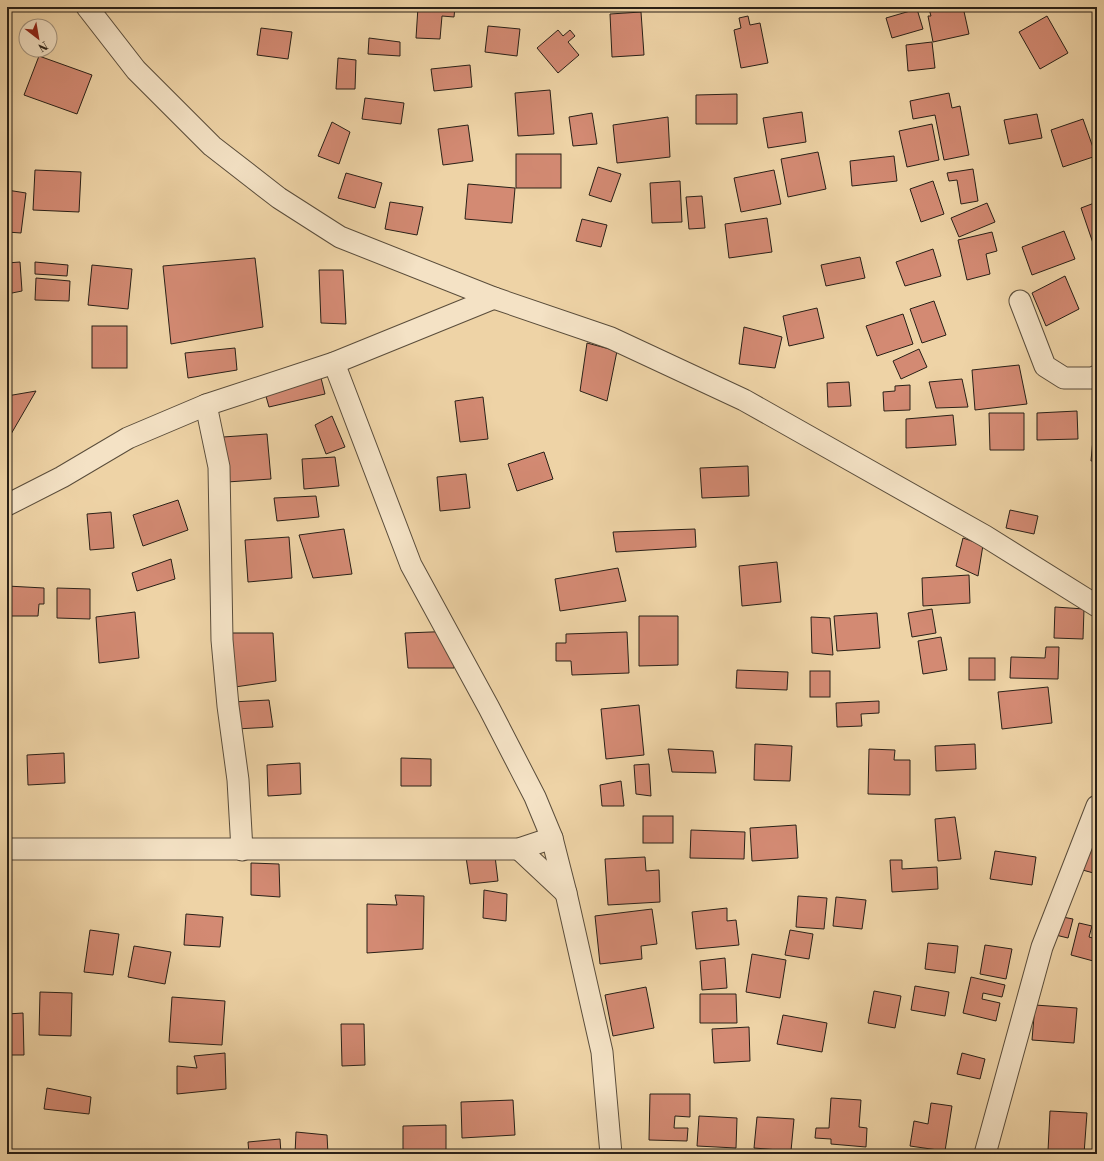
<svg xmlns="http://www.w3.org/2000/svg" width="1104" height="1161" font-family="'Libre Bodoni',serif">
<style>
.building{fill:#d38a73;stroke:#292017}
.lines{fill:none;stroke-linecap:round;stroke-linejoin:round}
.street-casing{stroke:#5a4d3b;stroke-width:23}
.street{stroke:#f4e2c5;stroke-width:21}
</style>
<rect width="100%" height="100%" fill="#eed3a6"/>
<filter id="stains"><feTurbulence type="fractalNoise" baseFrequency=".005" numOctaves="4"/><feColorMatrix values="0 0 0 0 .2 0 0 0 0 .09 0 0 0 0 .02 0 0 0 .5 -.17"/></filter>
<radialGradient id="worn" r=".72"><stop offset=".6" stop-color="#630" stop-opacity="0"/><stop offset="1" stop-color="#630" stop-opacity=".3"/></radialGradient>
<g class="building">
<polygon points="418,7 455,7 454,17 442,16 440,39 416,38"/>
<polygon points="940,7 963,7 969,34 933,42 928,16 931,16 929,9"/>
<polygon points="917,9 923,29 892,38 886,18"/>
<polygon points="641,12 644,55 612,57 610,14"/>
<polygon points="748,16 750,25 760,23 768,63 741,68 734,30 741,28 739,18"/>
<polygon points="1047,16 1068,53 1040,69 1019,32"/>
<polygon points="488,26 520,29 517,56 485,52"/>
<polygon points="261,28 292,32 288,59 257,55"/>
<polygon points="558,30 563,36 570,30 575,36 568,42 579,55 558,73 537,48"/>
<polygon points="369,38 400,42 400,56 368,54"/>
<polygon points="932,42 935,68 908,71 906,45"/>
<polygon points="39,56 92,75 77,114 24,95"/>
<polygon points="338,58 356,60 355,89 336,89"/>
<polygon points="470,65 472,87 434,91 431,69"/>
<polygon points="550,90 554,134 518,136 515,93"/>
<polygon points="949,93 952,108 960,106 969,155 944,160 935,115 913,119 910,101"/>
<polygon points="737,94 737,124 696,124 696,95"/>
<polygon points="365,98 404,103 401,124 362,119"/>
<polygon points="802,112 806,142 768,148 763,118"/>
<polygon points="592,113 597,144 573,146 569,117"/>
<polygon points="1037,114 1042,138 1009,144 1004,120"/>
<polygon points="668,117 670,157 617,163 613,125"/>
<polygon points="1083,119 1096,156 1063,167 1051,130"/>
<polygon points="332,122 350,132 339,164 318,156"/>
<polygon points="932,124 939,160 907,167 899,131"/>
<polygon points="468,125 473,161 443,165 438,129"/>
<polygon points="818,152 826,189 788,197 781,159"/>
<rect x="516" y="154" width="45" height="34"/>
<polygon points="894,156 897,181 852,186 850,161"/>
<polygon points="598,167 621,174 611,202 589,195"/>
<polygon points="973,169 978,201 961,204 957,180 949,181 947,173"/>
<polygon points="35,170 81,172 79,212 33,210"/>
<polygon points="774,170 781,204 741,212 734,178"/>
<polygon points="346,173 382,183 375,208 338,198"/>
<polygon points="680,181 682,222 652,223 650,183"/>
<polygon points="933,181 944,214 921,222 910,189"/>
<polygon points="468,184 515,188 512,223 465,219"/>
<polygon points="7,190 26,193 21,233 7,232"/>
<polygon points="702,196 705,228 689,229 686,197"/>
<polygon points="390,202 423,207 417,235 385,229"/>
<polygon points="1097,202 1097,252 1096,252 1081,208"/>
<polygon points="987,203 995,222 959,237 951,218"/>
<polygon points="767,218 772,252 729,258 725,224"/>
<polygon points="582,219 607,225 601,247 576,241"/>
<polygon points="1064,231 1075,259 1032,275 1022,247"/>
<polygon points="992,232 997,251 986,254 990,274 967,280 958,240"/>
<polygon points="933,249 941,276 905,286 896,262"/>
<polygon points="860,257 865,278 826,286 821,265"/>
<polygon points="255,258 263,327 171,344 163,266"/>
<polygon points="20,262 22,291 7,294 7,263"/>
<polygon points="35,262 68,265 67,276 35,274"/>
<polygon points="92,265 132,269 128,309 88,305"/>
<polygon points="319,270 343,270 346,324 321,323"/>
<polygon points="1065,276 1079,309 1046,326 1032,293"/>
<polygon points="36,278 70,281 69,301 35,300"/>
<polygon points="934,301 946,335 922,343 910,309"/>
<polygon points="817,308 824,338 789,346 783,316"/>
<polygon points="903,314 913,344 877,356 866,326"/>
<rect x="92" y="326" width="35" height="42"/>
<polygon points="744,327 782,337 775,368 739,364"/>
<polygon points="587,343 617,351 607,401 580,391"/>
<polygon points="235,348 237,370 188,378 185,353"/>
<polygon points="919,349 927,367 901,379 893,361"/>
<polygon points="1019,365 1027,404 975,410 972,370"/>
<polygon points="318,366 325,394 269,407 262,382"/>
<polygon points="962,379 968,407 936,408 929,382"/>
<polygon points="849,382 851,406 828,407 827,383"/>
<polygon points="910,385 910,410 884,411 883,392 895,391 895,386"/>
<polygon points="36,391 7,441 7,396"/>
<polygon points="483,397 488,439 460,442 455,401"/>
<polygon points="1077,411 1078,439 1037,440 1037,413"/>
<polygon points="989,413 1024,413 1024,450 990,450"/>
<polygon points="953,415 956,445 906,448 906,419"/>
<polygon points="332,416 345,447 326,454 315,425"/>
<polygon points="1095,417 1097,417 1097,461 1091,461"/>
<polygon points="267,434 271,479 227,482 223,437"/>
<polygon points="544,452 553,479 517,491 508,464"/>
<polygon points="335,457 339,486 304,489 302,459"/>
<polygon points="748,466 749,496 702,498 700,468"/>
<polygon points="466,474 470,508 440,511 437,477"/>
<polygon points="316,496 319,517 277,521 274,498"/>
<polygon points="178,500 188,530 143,546 133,515"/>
<polygon points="1010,510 1038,516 1034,534 1006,528"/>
<polygon points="111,512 114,548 90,550 87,514"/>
<polygon points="344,529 352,574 313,578 299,535"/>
<polygon points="695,529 696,547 616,552 613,532"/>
<polygon points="289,537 292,578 248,582 245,540"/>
<polygon points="963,538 983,545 978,576 956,566"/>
<polygon points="171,559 175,579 137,591 132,573"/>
<polygon points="777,562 781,602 742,606 739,566"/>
<polygon points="618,568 626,601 560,611 555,579"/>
<polygon points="969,575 970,603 923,606 922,578"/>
<polygon points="7,586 44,588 44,604 39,604 38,616 7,616"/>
<polygon points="57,588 90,589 90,619 57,618"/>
<polygon points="1055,607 1084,609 1083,639 1054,638"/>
<polygon points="932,609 936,633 912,637 908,613"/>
<polygon points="135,612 139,658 99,663 96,617"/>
<polygon points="877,613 880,648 837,651 834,616"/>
<polygon points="639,616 678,616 678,665 639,666"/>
<polygon points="811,617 830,618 833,655 812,653"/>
<polygon points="457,631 454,668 408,668 405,633"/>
<polygon points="627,632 629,673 572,675 571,661 556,661 556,643 566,643 566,634"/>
<polygon points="230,633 273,633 276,681 235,687"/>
<polygon points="941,637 947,670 923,674 918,641"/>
<polygon points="1046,647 1059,647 1058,679 1010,678 1011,657 1045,658"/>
<rect x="969" y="658" width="26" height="22"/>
<polygon points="737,670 788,672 787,690 736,688"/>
<rect x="810" y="671" width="20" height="26"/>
<polygon points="1048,687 1052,723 1002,729 998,692"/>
<polygon points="269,700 273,727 236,729 232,702"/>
<polygon points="879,701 879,713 861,714 862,726 837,727 836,703"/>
<polygon points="639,705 644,755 606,759 601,709"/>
<polygon points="755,744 792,746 790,781 754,780"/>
<polygon points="975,744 976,769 936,771 935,746"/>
<polygon points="668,749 713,751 716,773 672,772"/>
<polygon points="869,749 895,750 894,760 910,760 910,795 868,794"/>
<polygon points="64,753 65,783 28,785 27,755"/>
<polygon points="401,758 431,759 431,786 401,786"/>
<polygon points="300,763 301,794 268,796 267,765"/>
<polygon points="649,764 651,796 636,794 634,765"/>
<polygon points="621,781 624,806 602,806 600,785"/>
<rect x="643" y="816" width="30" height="27"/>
<polygon points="955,817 961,859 938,861 935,819"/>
<polygon points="796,825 798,858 752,861 750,828"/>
<polygon points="691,830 745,832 744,859 690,858"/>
<polygon points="1085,848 1097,851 1097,874 1079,869"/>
<polygon points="995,851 1036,857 1032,885 990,879"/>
<polygon points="495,856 498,881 470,884 466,857"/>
<polygon points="645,857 646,871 659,870 660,902 608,905 605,859"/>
<polygon points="890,860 902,860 902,869 937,867 938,889 892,892"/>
<polygon points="251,863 279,864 280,897 251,895"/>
<polygon points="484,890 507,894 506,921 483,918"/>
<polygon points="395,895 424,896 423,949 367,953 367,904 397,905"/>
<polygon points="798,896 827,898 824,929 796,927"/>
<polygon points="836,897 866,900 862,929 833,926"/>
<polygon points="727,908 727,921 736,920 739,945 696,949 692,912"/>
<polygon points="652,909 657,944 641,946 642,959 600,964 595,916"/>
<polygon points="186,914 223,917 220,947 184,945"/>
<polygon points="1047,914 1073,919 1068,938 1043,932"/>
<polygon points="1079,923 1092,926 1089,937 1097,939 1097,962 1071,955"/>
<polygon points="90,930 119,934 113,975 84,972"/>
<polygon points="790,930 813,934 809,959 785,955"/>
<polygon points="928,943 958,946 955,973 925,969"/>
<polygon points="985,945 1012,949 1006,979 980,974"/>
<polygon points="134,946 171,952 165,984 128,977"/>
<polygon points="752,954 786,960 780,998 746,992"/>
<polygon points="725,958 727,988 702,990 700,961"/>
<polygon points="971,977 1005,985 1002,997 983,993 982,999 1000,1003 996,1021 963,1013"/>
<polygon points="915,986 949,992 945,1016 911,1010"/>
<polygon points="646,987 654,1028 613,1036 605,995"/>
<polygon points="874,991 901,996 895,1028 868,1023"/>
<polygon points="40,992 72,993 71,1036 39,1035"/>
<polygon points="700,994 736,994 737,1023 700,1023"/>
<polygon points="172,997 225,1001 222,1045 169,1042"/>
<polygon points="1035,1005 1077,1008 1074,1043 1032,1040"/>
<polygon points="23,1013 24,1055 7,1055 7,1014"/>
<polygon points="783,1015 827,1023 822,1052 777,1044"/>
<polygon points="341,1024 364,1024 365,1065 342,1066"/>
<polygon points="749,1027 750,1061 714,1063 712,1029"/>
<polygon points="225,1053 226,1089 177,1094 177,1066 197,1068 194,1056"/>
<polygon points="962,1053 985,1059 980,1079 957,1074"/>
<polygon points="47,1088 91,1097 89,1114 44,1109"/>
<polygon points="650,1094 690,1094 690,1117 675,1116 674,1128 688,1128 687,1141 649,1140"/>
<polygon points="831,1098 861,1100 859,1127 867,1128 866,1147 831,1144 831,1139 815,1138 816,1128 829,1128"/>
<polygon points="513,1100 515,1135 462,1138 461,1102"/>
<polygon points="931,1103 952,1106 945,1151 910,1146 914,1121 928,1124"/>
<polygon points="1050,1111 1087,1113 1084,1154 1048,1151"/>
<polygon points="699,1116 737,1118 736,1148 697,1146"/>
<polygon points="757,1117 794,1119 791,1151 754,1148"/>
<polygon points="446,1125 446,1154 403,1154 403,1126"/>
<polygon points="296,1132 327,1135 328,1154 295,1154"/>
<polygon points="280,1139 281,1154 249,1154 248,1142"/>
</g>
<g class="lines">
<g class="street-casing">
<g id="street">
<polyline points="87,7 136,70 212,146 279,198 340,237 494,298 611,338 744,400 985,536 1097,606"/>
<polyline points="1020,301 1045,366 1064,378 1092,378 1097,376"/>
<polyline points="334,363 411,565 489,708 535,797 552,838 566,893 602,1052 611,1154"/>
<polyline points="206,405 219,467 222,640 228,706 238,780 242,850"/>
<polyline points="7,505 62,477 128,438 206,405 334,363 494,298"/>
<polyline points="7,849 519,849 552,838"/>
<polyline points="519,849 566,893"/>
<polyline points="985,1154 1042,947 1097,806"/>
</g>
</g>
<use href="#street" class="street"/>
</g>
<rect width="1104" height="1161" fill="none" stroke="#eed3a6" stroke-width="24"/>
<rect x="8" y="8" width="1088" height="1145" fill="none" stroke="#292017" stroke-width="2"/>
<rect x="12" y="12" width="1080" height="1137" fill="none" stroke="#292017"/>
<g transform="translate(38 38) rotate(149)"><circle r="19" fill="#f4e2c5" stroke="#a3947f"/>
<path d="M0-3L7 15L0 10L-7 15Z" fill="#8f2418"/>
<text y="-6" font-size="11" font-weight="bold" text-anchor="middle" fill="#292017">N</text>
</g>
<rect width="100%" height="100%" filter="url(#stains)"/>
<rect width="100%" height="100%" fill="url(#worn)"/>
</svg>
